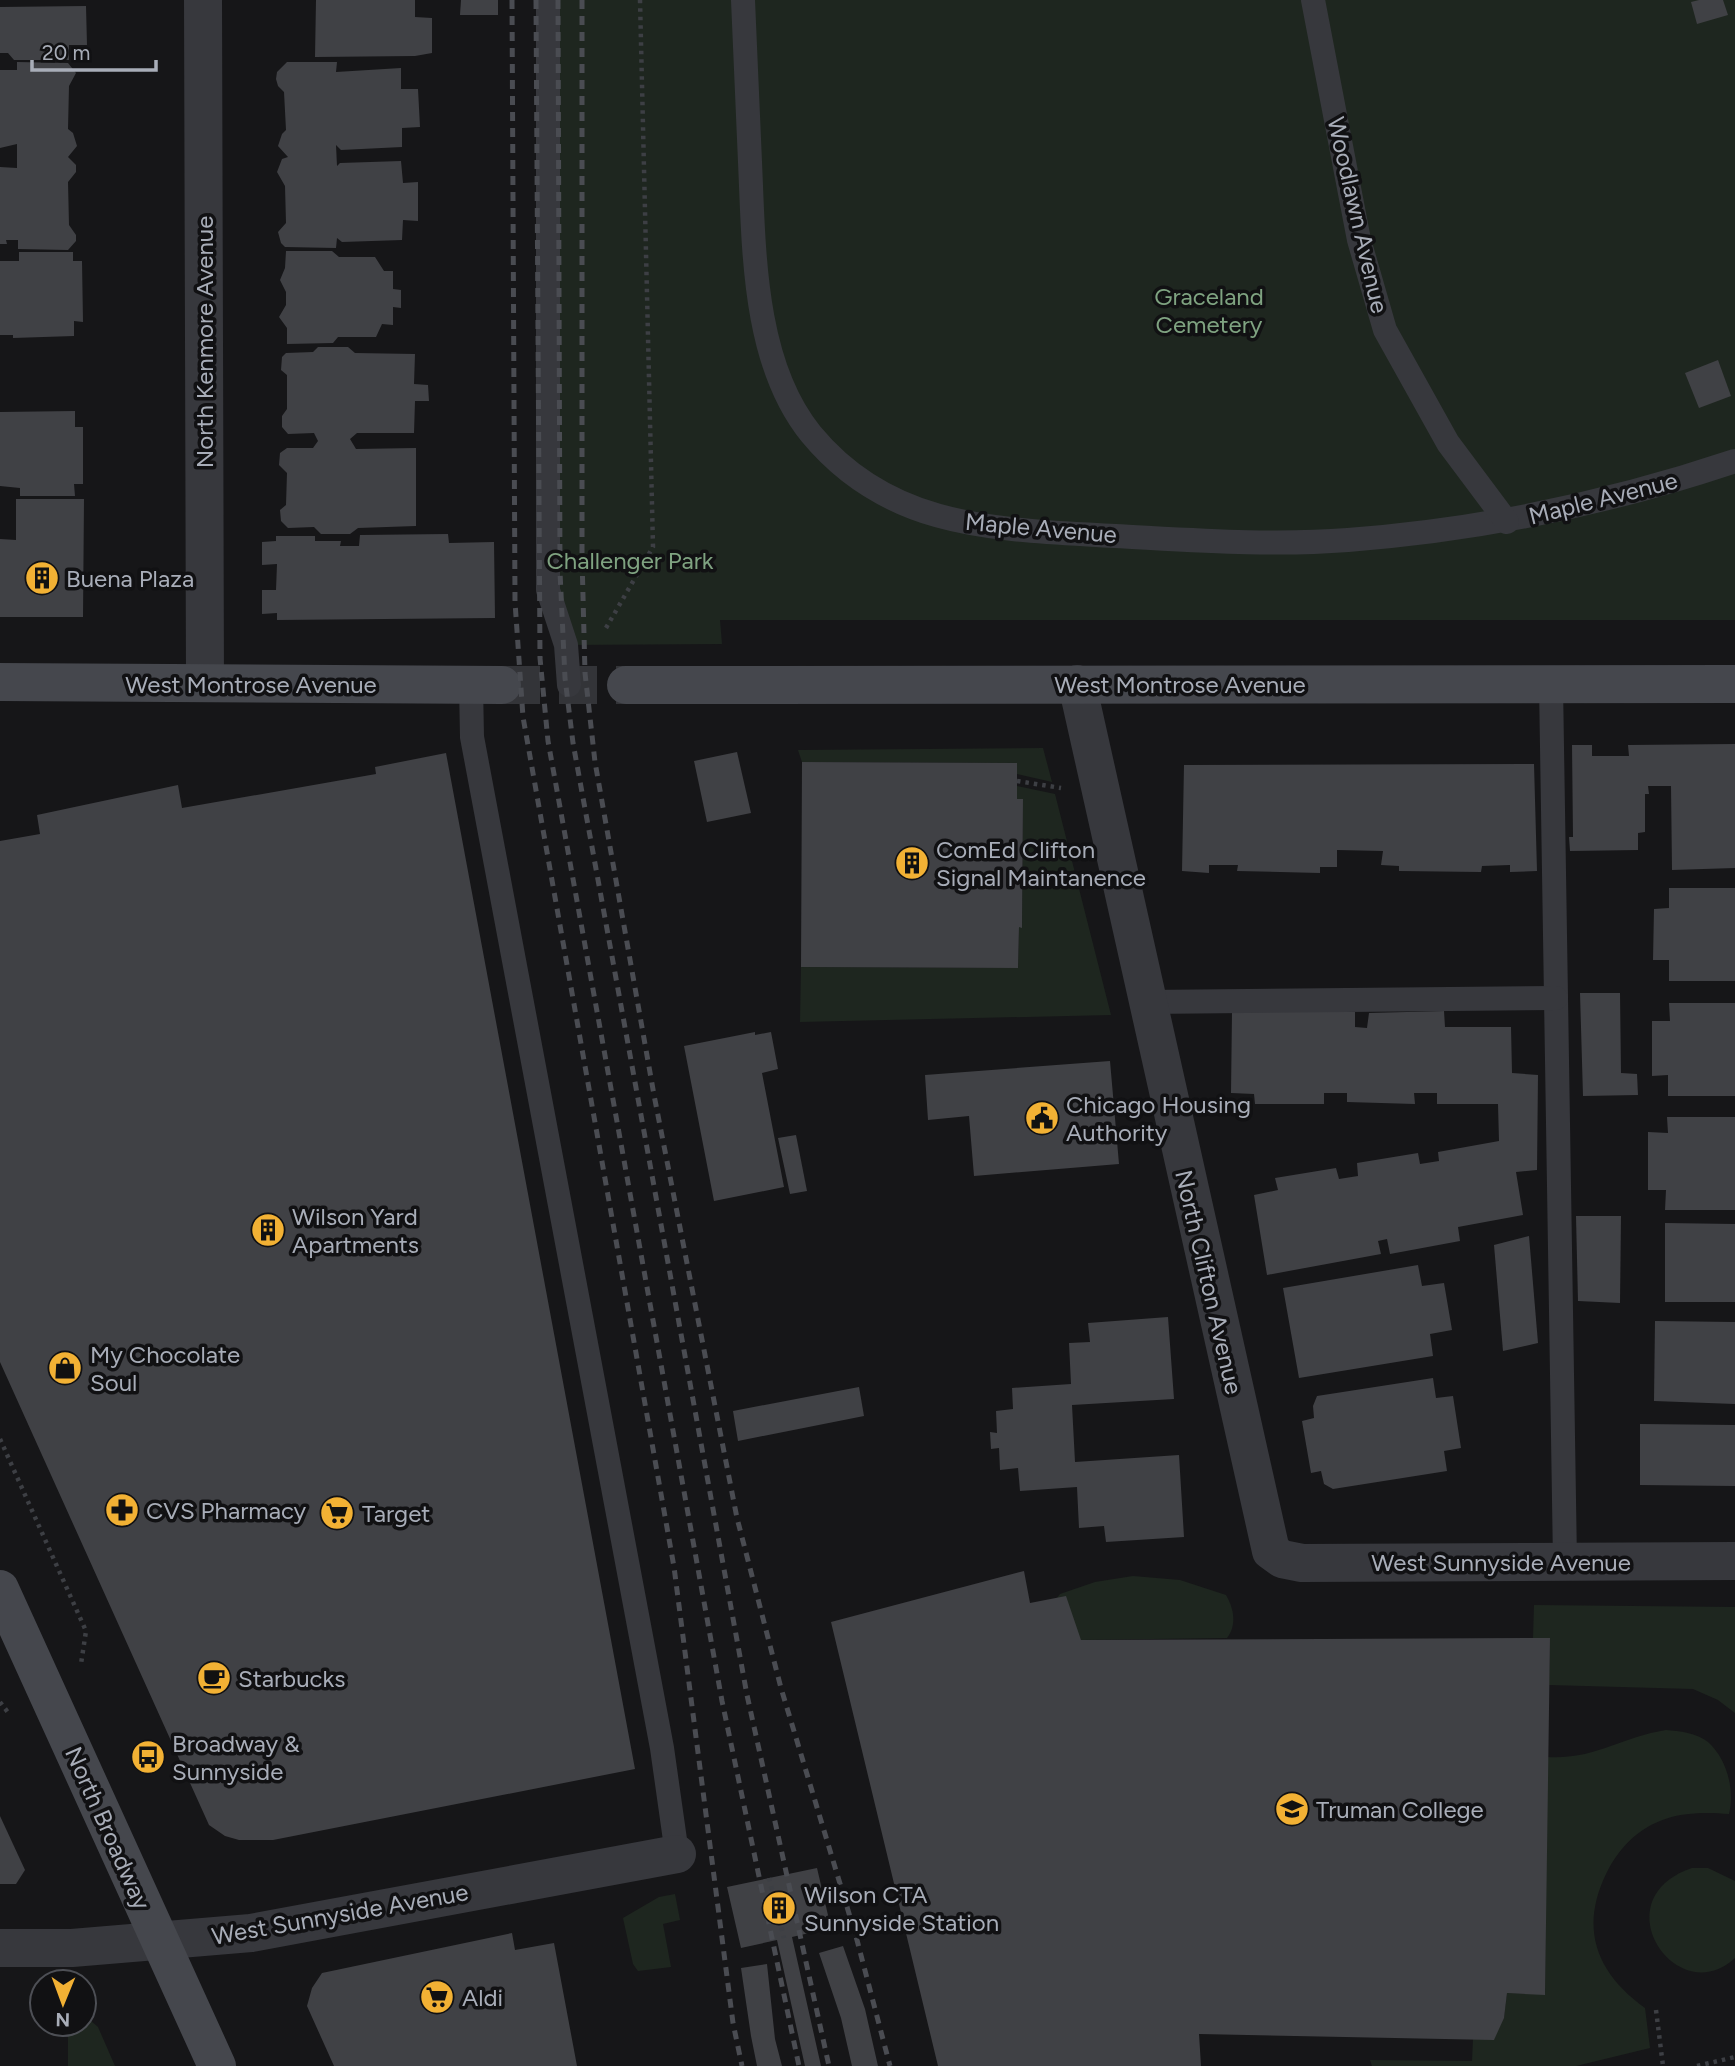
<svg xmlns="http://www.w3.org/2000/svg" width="1735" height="2066" font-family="Figtree,sans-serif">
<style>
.green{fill:#1e261f}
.building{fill:#404145}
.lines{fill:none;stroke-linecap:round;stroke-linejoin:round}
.secondary-tunnel{stroke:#333438;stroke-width:38;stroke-dasharray:38 19;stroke-linecap:butt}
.path{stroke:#3d3f44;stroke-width:4.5;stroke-dasharray:3.5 5;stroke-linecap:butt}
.lane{stroke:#37383d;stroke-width:24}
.street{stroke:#37383d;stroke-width:38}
.secondary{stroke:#45474d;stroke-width:38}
.rail{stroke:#4a4c52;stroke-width:5;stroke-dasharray:9 7;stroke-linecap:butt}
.labels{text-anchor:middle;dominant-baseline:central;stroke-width:7;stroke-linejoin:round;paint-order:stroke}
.street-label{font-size:24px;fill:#a8adb8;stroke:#111113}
.park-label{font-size:24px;fill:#7fa381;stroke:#111113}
.poi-label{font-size:24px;fill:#a8adb8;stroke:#111113;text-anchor:start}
</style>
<rect width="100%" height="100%" fill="#161618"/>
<g class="green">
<polygon points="548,0 1735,0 1735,620 720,620 722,644 566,645 559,628"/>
<polygon points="1043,748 1052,782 1017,774 1016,763 802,762 798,750"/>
<polygon points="1017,786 1055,794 1111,1015 800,1022 801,967 1018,968 1019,927 1022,927 1023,799 1017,799"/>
<path d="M1133,1576l47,4 46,15c8,14 11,30 1,43l-146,2 -24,-42 3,-4 35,-12z"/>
<polygon points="1534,1605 1735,1607 1735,1713 1718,1700 1693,1689 1549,1685 1550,1639 1533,1638"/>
<path d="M1666,1730c13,1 31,3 42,12 19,17 27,48 21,72 -22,-2 -49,-2 -69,7 -25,10 -41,28 -53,51 -28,56 -11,101 38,136l5,40 -74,18h-204l-2,-6 102,1 1,-22h21l10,-22 3,-24 38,1 2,-237c48,3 74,-20 119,-27z"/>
<path d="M1692,1868h16l27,13v77c-58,54 -135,-59 -43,-90z"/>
<polygon points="675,1894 680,1920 663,1924 671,1967 638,1971 633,1964 623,1918 659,1897"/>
<polygon points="85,2016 98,2027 115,2066 68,2066 68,2024 84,2024"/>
</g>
<g class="building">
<polygon points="316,0 415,0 415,17 432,18 432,53 415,56 315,57"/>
<polygon points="461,0 498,0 498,15 460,15"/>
<polygon points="1699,0 1723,0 1728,15 1697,24 1691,2"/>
<polygon points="86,6 87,45 69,45 69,60 14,60 8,53 0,53 0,7"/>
<polygon points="17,62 68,63 76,73 69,86 68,129 73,133 77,146 68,157 76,165 76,172 68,182 69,225 76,235 76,241 68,250 18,249 18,240 6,240 7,244 0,244 0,167 17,168 17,144 0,148 0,70 17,70"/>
<polygon points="287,62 337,62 336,72 401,68 401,89 418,89 420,127 402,128 402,147 341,150 336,145 337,166 340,163 401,161 403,183 418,182 418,221 403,220 402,240 342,242 337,238 336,248 285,247 281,243 278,232 286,223 285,186 277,172 282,159 288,157 278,146 282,134 286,130 284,92 278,86 276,79 277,72"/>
<polygon points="286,251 332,251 339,257 375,257 384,271 393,271 393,289 401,290 401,308 393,307 393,325 382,324 376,337 338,337 333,343 287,344 287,328 279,317 286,305 286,292 280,280 285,268"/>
<polygon points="19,252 73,252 73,261 82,261 83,322 74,321 74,336 13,338 13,335 0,335 0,261 19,261"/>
<polygon points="318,347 348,347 355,353 415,354 414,384 428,385 429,401 415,401 414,433 357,433 350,439 356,449 416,448 416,526 358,528 350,534 321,534 314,527 288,528 281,521 280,510 286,505 287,473 279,465 280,453 287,448 313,448 318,441 314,433 288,434 282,427 282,416 287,409 287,375 281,370 282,357 286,353 313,352"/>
<polygon points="1718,360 1731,396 1699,408 1685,373"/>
<polygon points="75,411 75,427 83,427 83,484 74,484 75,496 20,496 20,488 0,486 0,412"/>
<polygon points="16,499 84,499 83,617 0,617 0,539 16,540"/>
<polygon points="448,534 449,543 494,542 495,618 277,620 277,613 262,614 262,590 276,590 277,564 262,565 262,542 276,541 276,536 315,536 315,541 341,541 340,546 359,546 360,535"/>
<polygon points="1735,744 1735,868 1672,870 1671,786 1648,786 1649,794 1645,794 1645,832 1638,833 1638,850 1570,851 1569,837 1573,837 1572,745 1592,745 1592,756 1629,756 1628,745"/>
<polygon points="737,752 751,813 707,822 694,761"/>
<polygon points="446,753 635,1769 273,1840 239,1840 225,1836 209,1825 0,1362 0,841 40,834 37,815 178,785 182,808 376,774 375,767"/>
<polygon points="802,762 1017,763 1017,799 1023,799 1022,928 1019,927 1018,968 801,967"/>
<polygon points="1534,764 1537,871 1510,872 1510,865 1482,866 1481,872 1399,871 1399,866 1381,865 1383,851 1337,850 1337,867 1320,867 1320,873 1237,871 1238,865 1209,865 1209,873 1182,871 1184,765"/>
<polygon points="1669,888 1735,888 1735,981 1669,981 1669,960 1653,960 1654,909 1669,908"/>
<polygon points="1580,993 1620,993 1621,1073 1637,1074 1638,1095 1583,1096"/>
<polygon points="1669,1003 1735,1003 1735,1096 1668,1096 1668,1075 1652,1076 1652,1021 1670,1021"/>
<polygon points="1444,1011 1445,1027 1511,1027 1512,1073 1538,1075 1537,1170 1516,1172 1523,1215 1458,1227 1460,1241 1390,1254 1387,1239 1378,1241 1381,1254 1267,1275 1254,1195 1278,1190 1275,1178 1336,1168 1339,1179 1358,1176 1357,1163 1418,1153 1420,1164 1439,1161 1438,1152 1499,1141 1498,1104 1437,1104 1437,1093 1414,1093 1415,1104 1347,1102 1347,1093 1324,1093 1324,1104 1255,1104 1254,1094 1231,1093 1232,1012 1355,1012 1355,1027 1367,1028 1369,1013"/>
<polygon points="755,1032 755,1035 771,1032 778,1069 762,1073 784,1187 714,1201 684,1046"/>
<polygon points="1110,1061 1119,1164 974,1176 969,1116 928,1120 925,1075"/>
<polygon points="1667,1117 1735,1117 1735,1210 1665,1210 1666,1190 1648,1190 1648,1132 1668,1133"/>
<polygon points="796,1135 807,1191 790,1194 778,1138"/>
<polygon points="1576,1216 1621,1216 1620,1303 1578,1301"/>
<polygon points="1665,1223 1735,1224 1735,1302 1665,1302"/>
<polygon points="1529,1236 1538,1343 1503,1351 1494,1245"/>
<polygon points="1418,1265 1422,1286 1444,1283 1452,1330 1430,1334 1433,1356 1299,1378 1283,1288"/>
<polygon points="1168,1317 1174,1399 1072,1405 1075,1462 1179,1455 1184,1537 1106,1542 1104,1526 1079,1528 1077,1487 1020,1491 1018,1468 1000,1470 999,1448 991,1449 990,1432 997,1433 996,1411 1013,1409 1012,1388 1071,1384 1069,1343 1090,1342 1088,1323"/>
<polygon points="1655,1321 1735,1322 1735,1404 1654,1401"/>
<polygon points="1433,1378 1436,1398 1453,1396 1461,1448 1444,1451 1447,1471 1333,1489 1324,1484 1321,1471 1311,1473 1302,1421 1314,1418 1313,1406 1317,1396"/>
<polygon points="859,1387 864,1416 738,1441 733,1411"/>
<polygon points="1640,1424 1735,1425 1735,1486 1640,1485"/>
<polygon points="1024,1571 1030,1603 1066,1596 1081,1640 1550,1638 1545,1995 1507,1993 1504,2018 1494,2040 1199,2034 1201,2066 938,2066 831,1622"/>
<polygon points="0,1816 25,1870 16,1884 0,1884"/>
<polygon points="817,1868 831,1928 792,1937 821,2066 805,2066 777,1940 741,1948 727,1887"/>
<polygon points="512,1933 515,1950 554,1943 577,2066 334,2066 307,2006 312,1988 322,1973"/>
<polygon points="843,1946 865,2009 878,2066 852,2066 841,2018 819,1953"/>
<polygon points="767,1964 775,2039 782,2066 757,2066 751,2036 741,1968"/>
</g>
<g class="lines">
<polyline class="secondary-tunnel" points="502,685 626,685"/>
<g class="path">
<polyline points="606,628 653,547 640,0"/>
<polyline points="1017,781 1061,788"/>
<polyline points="0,1439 86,1631 81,1664"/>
<polyline points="0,1702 10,1715"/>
<polyline points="769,1878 784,1938"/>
<polyline points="1656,2010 1663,2066"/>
<polyline points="1697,2066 1735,2057"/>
</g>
<g class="lane">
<polyline points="548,0 548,590 566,645 569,685"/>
<path d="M743,0c2,54 5,108 7,162 4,88 3,201 61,272 80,97 189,95 304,102 77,4 156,10 233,4 131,-10 262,-37 387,-79"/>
<polyline points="1313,0 1359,240 1385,330 1448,443 1507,522"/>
<polyline points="1551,684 1565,1562"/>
<polyline points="471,685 472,737 662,1748 677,1854"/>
<polyline points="1146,1002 1556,998"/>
</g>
<g class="street">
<polyline points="203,0 205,683"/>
<polyline points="1077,684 1271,1551 1282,1559 1302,1563 1735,1561"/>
<polyline points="0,1948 72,1948 251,1933 677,1854"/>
</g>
<g class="secondary">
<polyline points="0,682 502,685"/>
<polyline points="626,685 1735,684"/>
<polyline points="0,1589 217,2066"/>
</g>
<g class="rail">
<polyline points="512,0 515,602 523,717 674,1567 733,2023 742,2066"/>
<polyline points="536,0 540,658 548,741 722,1701 799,2066"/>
<polyline points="558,0 560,572 565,678 573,743 747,1695 829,2066"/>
<polyline points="582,0 582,558 585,673 595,762 654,1095 737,1518 781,1688 857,1940 890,2066"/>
</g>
</g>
<defs>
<g id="building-disc" transform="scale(1.75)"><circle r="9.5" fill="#f2b134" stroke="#111113"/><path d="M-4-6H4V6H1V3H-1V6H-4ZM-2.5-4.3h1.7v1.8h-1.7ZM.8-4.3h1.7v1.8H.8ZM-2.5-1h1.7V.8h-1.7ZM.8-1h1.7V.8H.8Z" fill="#111"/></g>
<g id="civic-disc" transform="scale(1.75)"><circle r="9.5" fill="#f2b134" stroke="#111113"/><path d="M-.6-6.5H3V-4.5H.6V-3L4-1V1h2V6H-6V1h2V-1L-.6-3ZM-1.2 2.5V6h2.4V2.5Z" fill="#111"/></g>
<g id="shop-disc" transform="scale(1.75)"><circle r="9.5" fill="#f2b134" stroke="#111113"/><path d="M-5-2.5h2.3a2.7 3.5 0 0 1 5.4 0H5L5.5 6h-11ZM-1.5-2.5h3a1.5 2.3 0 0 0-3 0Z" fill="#111"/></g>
<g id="pharmacy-disc" transform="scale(1.75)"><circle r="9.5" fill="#f2b134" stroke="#111113"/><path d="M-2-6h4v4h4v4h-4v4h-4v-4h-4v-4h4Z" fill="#111"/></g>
<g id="supermarket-disc" transform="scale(1.75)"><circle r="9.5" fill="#f2b134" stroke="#111113"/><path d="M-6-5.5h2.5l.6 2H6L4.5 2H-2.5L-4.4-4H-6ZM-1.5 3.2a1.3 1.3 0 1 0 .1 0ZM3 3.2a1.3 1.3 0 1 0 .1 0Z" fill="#111"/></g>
<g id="cafe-disc" transform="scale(1.75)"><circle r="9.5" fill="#f2b134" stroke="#111113"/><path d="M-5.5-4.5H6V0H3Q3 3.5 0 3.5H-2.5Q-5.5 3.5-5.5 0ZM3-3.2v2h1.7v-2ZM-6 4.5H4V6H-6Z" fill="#111"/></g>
<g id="bus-disc" transform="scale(1.75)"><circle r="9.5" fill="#f2b134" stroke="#111113"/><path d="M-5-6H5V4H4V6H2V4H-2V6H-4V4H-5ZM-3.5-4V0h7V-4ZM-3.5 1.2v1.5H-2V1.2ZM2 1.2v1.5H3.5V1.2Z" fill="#111"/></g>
<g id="university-disc" transform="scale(1.75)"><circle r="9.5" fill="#f2b134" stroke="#111113"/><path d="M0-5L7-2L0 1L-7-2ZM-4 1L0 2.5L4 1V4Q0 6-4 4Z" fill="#111"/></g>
</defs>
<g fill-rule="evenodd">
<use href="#building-disc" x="42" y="578"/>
<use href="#building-disc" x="912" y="863"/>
<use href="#civic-disc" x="1042" y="1118"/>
<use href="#building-disc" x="268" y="1230"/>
<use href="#shop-disc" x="65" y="1368"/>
<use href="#pharmacy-disc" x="122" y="1510"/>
<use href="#supermarket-disc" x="337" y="1513"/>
<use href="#cafe-disc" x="214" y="1678"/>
<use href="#bus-disc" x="148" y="1757"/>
<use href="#university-disc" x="1292" y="1809"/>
<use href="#building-disc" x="779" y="1908"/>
<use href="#supermarket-disc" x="437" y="1997"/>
</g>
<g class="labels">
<g class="street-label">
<text transform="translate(1358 215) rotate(77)">Woodlawn Avenue</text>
<text transform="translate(204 342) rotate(-90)">North Kenmore Avenue</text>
<text transform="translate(1603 498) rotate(-14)">Maple Avenue</text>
<text transform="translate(1041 528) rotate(5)">Maple Avenue</text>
<text x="251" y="684">West Montrose Avenue</text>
<text x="1180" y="684">West Montrose Avenue</text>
<text transform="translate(1209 1282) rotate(77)">North Clifton Avenue</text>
<text x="1501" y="1562">West Sunnyside Avenue</text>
<text transform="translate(108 1828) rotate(66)">North Broadway</text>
<text transform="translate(340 1914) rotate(-10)">West Sunnyside Avenue</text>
</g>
<g class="park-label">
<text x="1209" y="296">Graceland<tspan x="1209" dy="28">Cemetery</tspan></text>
<text x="630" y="560">Challenger Park</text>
</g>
<g class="poi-label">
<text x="66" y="578">Buena Plaza</text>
<text x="936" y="849">ComEd Clifton<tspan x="936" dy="28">Signal Maintanence</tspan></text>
<text x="1066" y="1104">Chicago Housing<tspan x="1066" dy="28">Authority</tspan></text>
<text x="292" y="1216">Wilson Yard<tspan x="292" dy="28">Apartments</tspan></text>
<text x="90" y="1354">My Chocolate<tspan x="90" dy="28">Soul</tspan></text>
<text x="146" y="1510">CVS Pharmacy</text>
<text x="362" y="1513">Target</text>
<text x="238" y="1678">Starbucks</text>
<text x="172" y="1743">Broadway &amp;<tspan x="172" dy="28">Sunnyside</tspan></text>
<text x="1316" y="1809">Truman College</text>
<text x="804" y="1894">Wilson CTA<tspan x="804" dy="28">Sunnyside Station</tspan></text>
<text x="462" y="1997">Aldi</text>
</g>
</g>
<g transform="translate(63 2003) rotate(181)"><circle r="33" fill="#111113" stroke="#4d4f55" stroke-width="2"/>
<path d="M0-5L12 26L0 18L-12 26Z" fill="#f2b134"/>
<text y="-10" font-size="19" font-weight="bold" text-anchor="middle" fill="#a8adb8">N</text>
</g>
<path d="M32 60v10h124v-10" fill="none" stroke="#a8adb8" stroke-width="3.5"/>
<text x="42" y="60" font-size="21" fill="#a8adb8" stroke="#111113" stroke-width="5" paint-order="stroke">20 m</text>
</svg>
